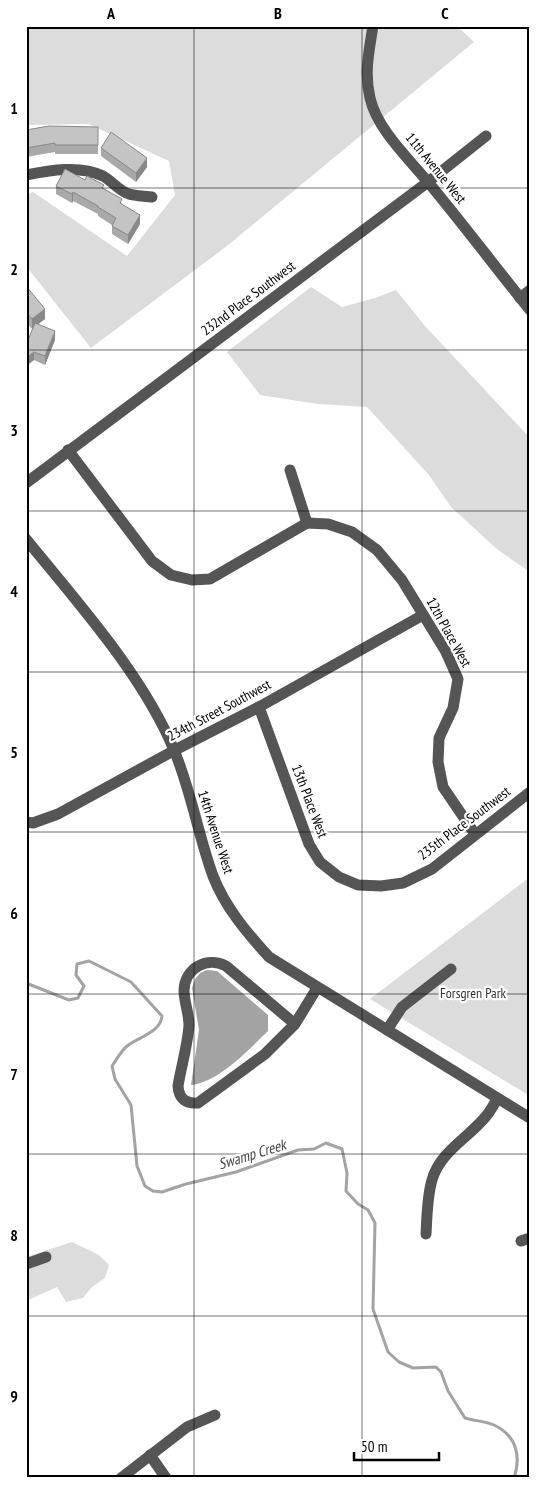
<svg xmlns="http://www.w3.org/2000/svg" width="556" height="1504" font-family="'PT Sans Narrow',sans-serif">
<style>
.green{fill:#dcdcdc}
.water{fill:#a3a3a3}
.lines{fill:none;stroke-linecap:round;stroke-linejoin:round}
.stream{stroke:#a3a3a3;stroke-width:3}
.minor{stroke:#555;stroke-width:11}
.wall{fill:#a9a9a9}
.shaded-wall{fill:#898989}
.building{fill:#c4c4c4;stroke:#898989}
.grid{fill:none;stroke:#000;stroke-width:1;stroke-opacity:0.55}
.labels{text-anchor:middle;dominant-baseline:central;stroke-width:4.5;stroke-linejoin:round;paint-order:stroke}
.street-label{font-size:14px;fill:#000;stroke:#fff}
.park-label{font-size:14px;fill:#333;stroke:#fff}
.water-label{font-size:15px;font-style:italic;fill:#444;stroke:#fff}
.neatline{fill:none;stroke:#000;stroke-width:2}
.grid-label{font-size:16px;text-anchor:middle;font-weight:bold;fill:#000}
</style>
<rect width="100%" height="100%" fill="#fff"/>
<g class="green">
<polygon points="26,26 457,26 474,42 227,246 91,348 26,266 26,195 33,192 127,256 175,195 169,161 89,124 26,125"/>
<polygon points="311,287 342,307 375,298 396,290 425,326 530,438 530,572 498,550 451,507 429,475 367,407 318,404 260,395 227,352"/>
<polygon points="530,877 530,1096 370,999"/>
<polygon points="72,1242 99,1255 109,1265 105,1278 92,1287 83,1298 66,1302 57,1287 26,1301 26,1257"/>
</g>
<path class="water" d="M207,970l10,1 51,44v16c-20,19 -49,51 -77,54l8,-55 -7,-42 3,-9 5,-6z"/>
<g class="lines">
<path class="stream" d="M26,983l43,17 9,-2 6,-12 -8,-11 1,-11 12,-3 42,21 31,34c-1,16 -23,21 -35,30 -6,5 -10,13 -15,20l3,13 16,26 6,61 8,20 8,5 9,1 24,-8 50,-12 62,-22 16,-1 12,-6 16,6 5,24 -1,18 12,13 10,6 7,13 -2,86 15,43 11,10 14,6 23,-1 5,5 7,19 17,27c9,3 22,3 31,8 21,11 25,31 18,52"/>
<g class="minor">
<path d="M373,26c-4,25 -9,47 -3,72 7,31 38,60 58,84 35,42 68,86 102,128"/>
<path d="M26,175c24,-5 55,-10 77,1 9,5 16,15 26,18 6,2 16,2 23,3"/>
<polyline points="520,298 530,290"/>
<polyline points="68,450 152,561 171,575 192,580 210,579 307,523"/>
<polyline points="290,470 307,523"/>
<polyline points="26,483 428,182 486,136"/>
<polyline points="307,523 328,524 352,532 377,550 402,580 446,652 458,679 453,708 439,738 438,762 443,787 475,834"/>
<path d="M26,539c51,63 117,136 148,211 17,40 24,85 39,126 12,31 34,57 56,81l261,161"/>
<polyline points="259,707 309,844 320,862 339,877 358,885 381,886 403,883 432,869 530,792"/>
<polyline points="26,822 33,823 58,814 175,750 259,707 423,615"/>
<path d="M295,1024l-69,-58c-19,-10 -41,2 -42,24 0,12 5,23 5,35 -1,18 -8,43 -11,61 1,13 8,18 20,17l67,-49 30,-30 22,-36"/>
<polyline points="387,1030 402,1007 451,969"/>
<path d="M426,1234c1,-17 1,-37 6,-54 8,-29 37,-42 55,-65 4,-5 7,-11 10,-16"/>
<polyline points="521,1241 530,1238"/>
<polyline points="26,1264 46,1257"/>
<polyline points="150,1455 166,1478"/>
<polyline points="121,1478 187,1427 215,1415"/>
</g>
</g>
<g class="wall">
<polygon points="98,127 98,154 55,154 55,152 26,157 26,130"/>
<polygon points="101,148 147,167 136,182 101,156"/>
<polygon points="85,180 104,188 122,204 140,224 128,244 112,234 112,225 98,216 98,214 73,201 72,203 56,194 56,186"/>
<polygon points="26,286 45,319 38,324 55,340 45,365 34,360 26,366 26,345 33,329 32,329 26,322"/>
</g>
<g class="shaded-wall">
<polygon points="147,158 147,167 136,182 136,173"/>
<polygon points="73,192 73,201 72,203 72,194"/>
<polygon points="140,215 140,224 128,244 128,235"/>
<polygon points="45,309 45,319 32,329 32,319"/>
<polygon points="55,331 55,340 45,365 45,356"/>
<polygon points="34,352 34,360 26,366 26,358"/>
</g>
<g class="building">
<polygon points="49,126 98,127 98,145 55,145 55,143 26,148 26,130"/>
<polygon points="111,132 147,158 136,173 101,148"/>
<polygon points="65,169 85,180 87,176 104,185 102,188 122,199 120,203 140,215 128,235 112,226 116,218 98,207 98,206 73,192 72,194 56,186"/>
<polygon points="26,286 45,309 32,319 26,312"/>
<polygon points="35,323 55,331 45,356 34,352 26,358 26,345"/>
</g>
<path class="grid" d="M194,26v1452M362,26v1452M26,188h504M26,350h504M26,511h504M26,672h504M26,832h504M26,994h504M26,1154h504M26,1316h504"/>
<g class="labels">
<g class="street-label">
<text transform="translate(436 168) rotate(51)">11th Avenue West</text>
<text transform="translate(248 298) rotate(-37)">232nd Place Southwest</text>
<text transform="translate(449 632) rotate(61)">12th Place West</text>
<text transform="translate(219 710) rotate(-28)">234th Street Southwest</text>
<text transform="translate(310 801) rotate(69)">13th Place West</text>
<text transform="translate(464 823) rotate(-37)">235th Place Southwest</text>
<text transform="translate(216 832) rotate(72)">14th Avenue West</text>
</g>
<g class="park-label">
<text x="473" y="993">Forsgren Park</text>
</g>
<g class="water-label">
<text transform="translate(252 1154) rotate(-17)">Swamp Creek</text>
</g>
</g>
<rect width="556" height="1504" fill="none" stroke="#ffffff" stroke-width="55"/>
<path d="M354 1452v8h85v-8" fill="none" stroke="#000000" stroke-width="2.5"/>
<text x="361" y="1452" font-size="15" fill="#000000" stroke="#ffffff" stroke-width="4" paint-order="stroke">50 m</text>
<rect x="28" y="28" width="500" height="1448" class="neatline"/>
<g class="grid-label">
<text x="111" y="19">A</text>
<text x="278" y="19">B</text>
<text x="445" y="19">C</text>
<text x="14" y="114">1</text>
<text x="14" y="275">2</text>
<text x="14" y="436">3</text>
<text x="14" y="597">4</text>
<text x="14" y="758">5</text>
<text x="14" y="919">6</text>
<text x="14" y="1080">7</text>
<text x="14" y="1241">8</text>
<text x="14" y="1402">9</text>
</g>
</svg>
